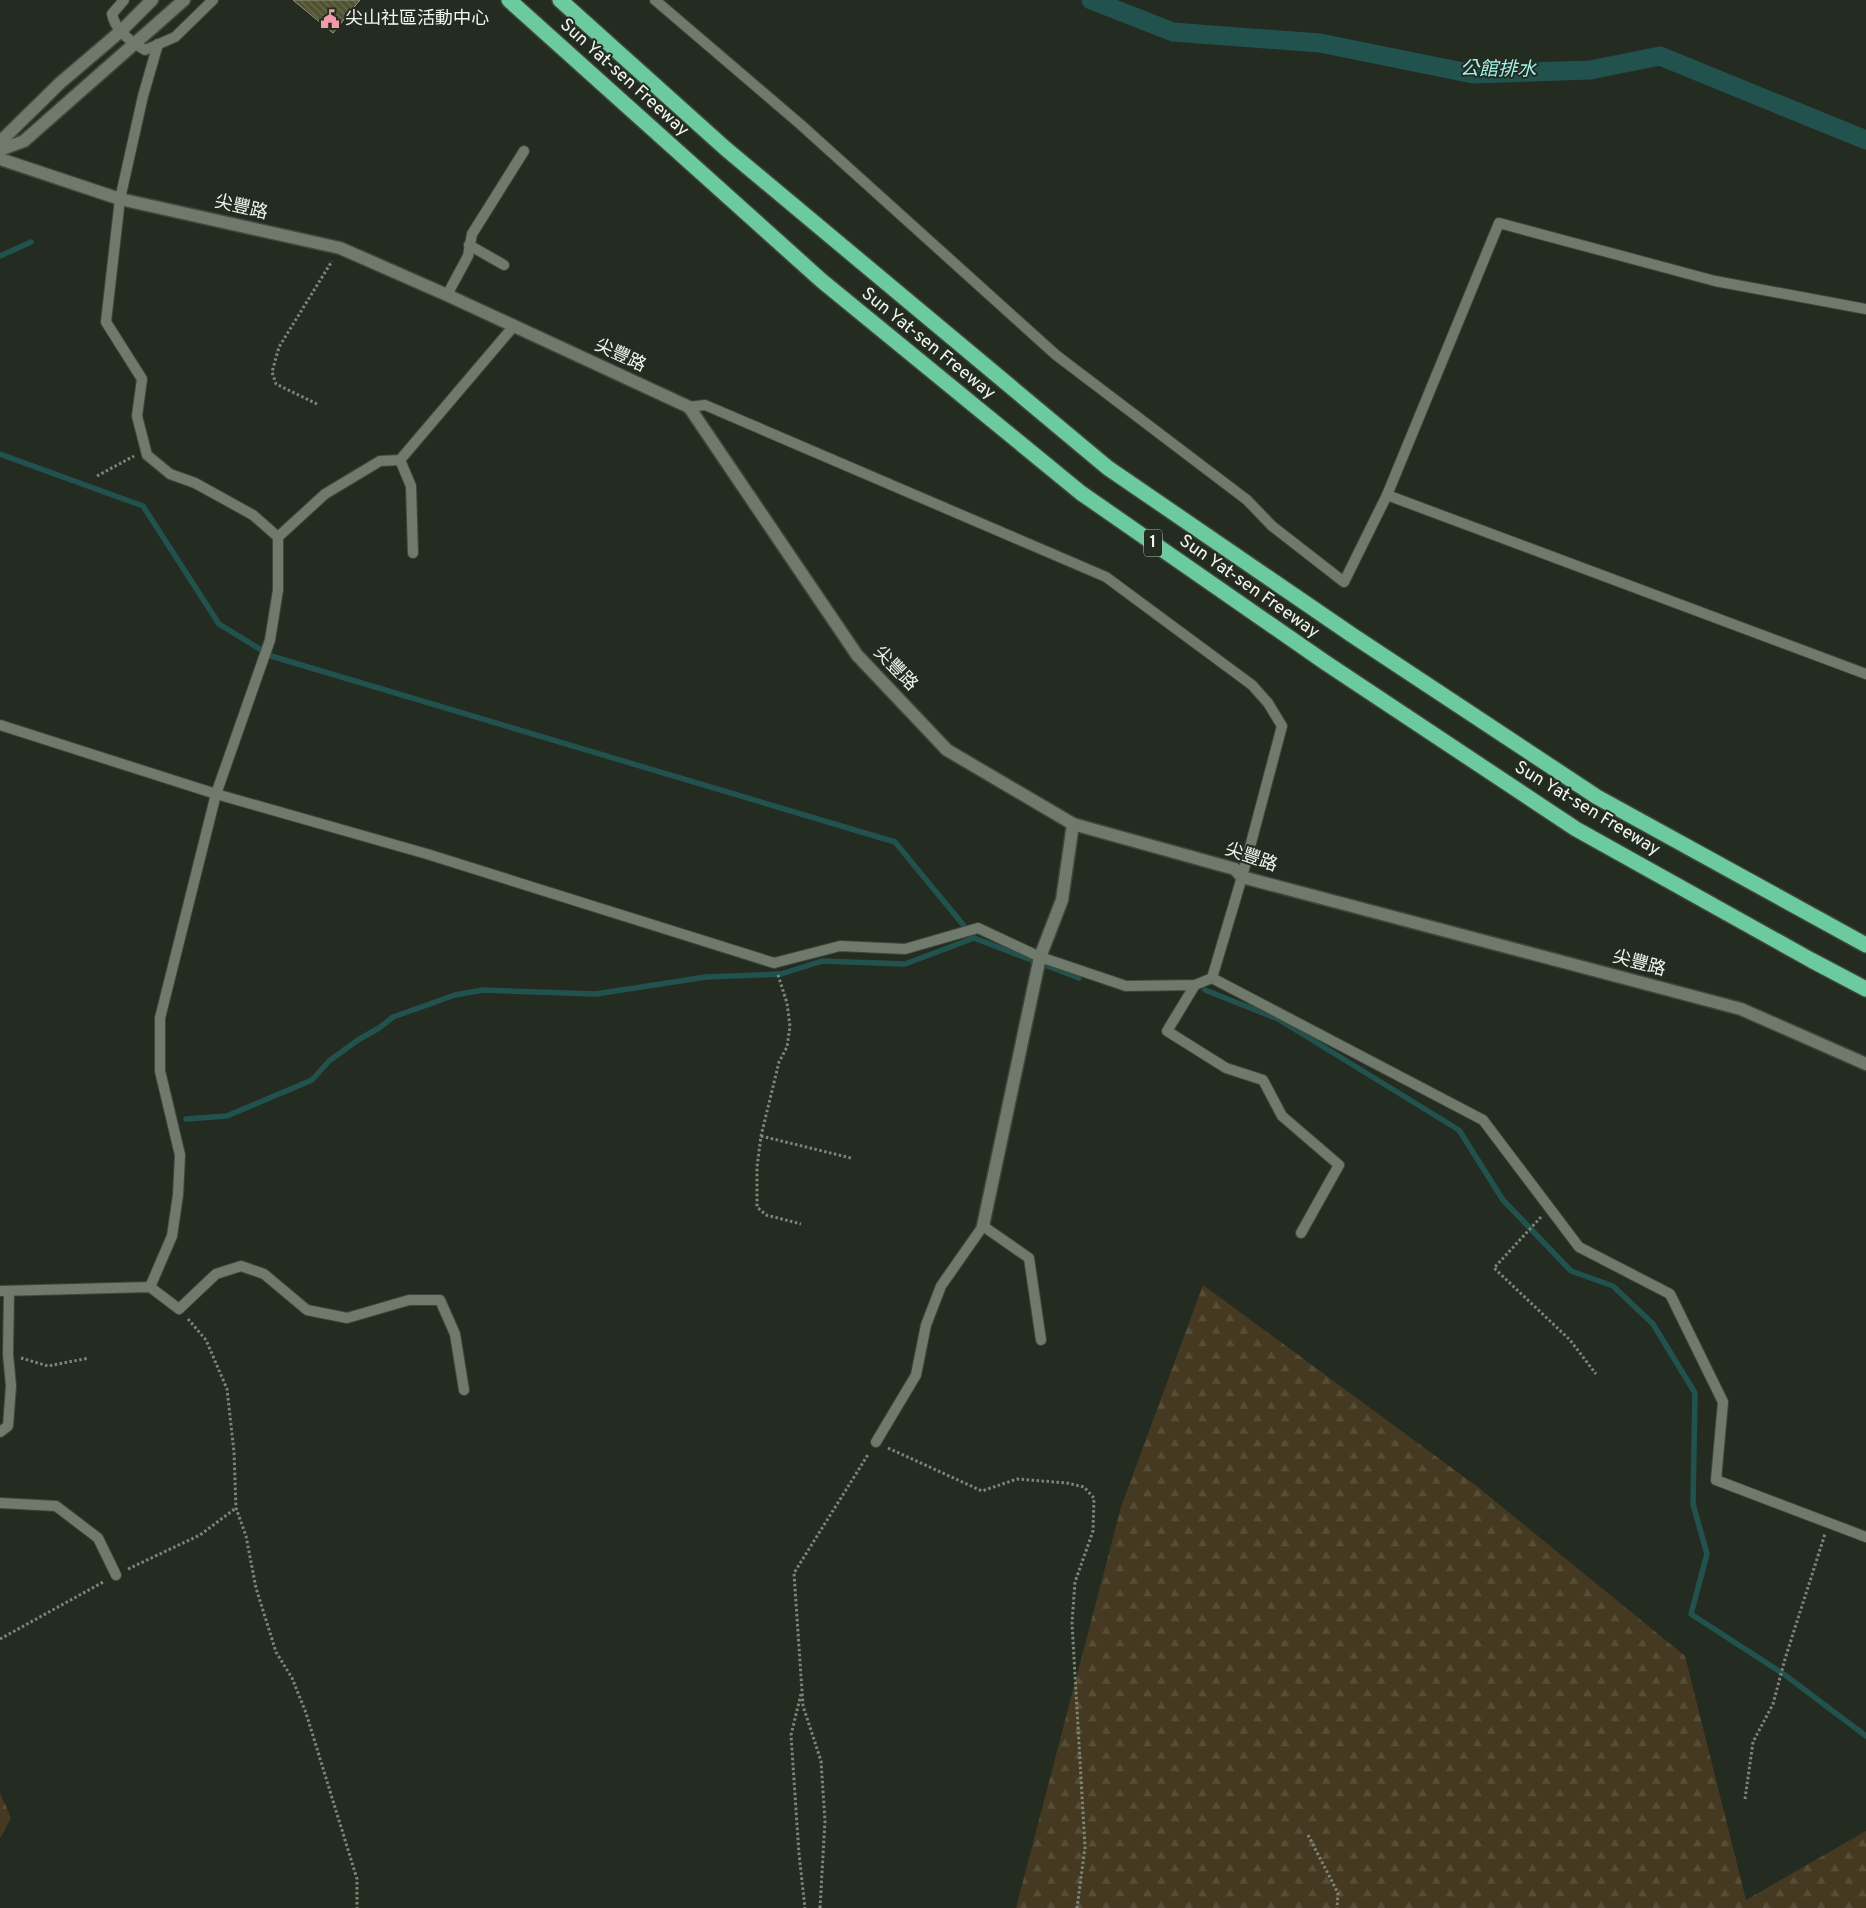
<svg xmlns="http://www.w3.org/2000/svg" width="1866" height="1908" font-family="Overpass,'Noto Sans TC',sans-serif">
<style>
.forest{fill:url(#forest-firs)}
.lines{fill:none;stroke-linecap:round;stroke-linejoin:round}
.stream{stroke:#22524e;stroke-width:5.5}
.canal{stroke:#22524e;stroke-width:19}
.building{fill:url(#building-back-hatch);stroke:#949685;filter:url(#shadow)}
.service-casing{stroke:#3f473c;stroke-width:12}
.minor-casing{stroke:#3f473c;stroke-width:15}
.tertiary-casing{stroke:#3f473c;stroke-width:15}
.motorway-casing{stroke:#3f473c;stroke-width:18}
.path{stroke:#7e857b;stroke-width:3;stroke-dasharray:2.5 2.5;stroke-linecap:butt}
.service{stroke:#707a6c;stroke-width:10}
.minor{stroke:#707a6c;stroke-width:12}
.tertiary{stroke:#707a6c;stroke-width:12}
.motorway{stroke:#6cca9f;stroke-width:15}
.labels{text-anchor:middle;dominant-baseline:central;stroke-width:4;stroke-linejoin:round;paint-order:stroke}
.shield{fill:#242c21;stroke:#b4bab1;stroke-width:1}
.shield-label{font-size:16px;font-weight:bold;fill:#f1f7ef}
.poi-label{font-size:18px;fill:#f1f7ef;stroke:#242c21;text-anchor:start}
.street-label{font-size:18px;fill:#f1f7ef;stroke:#242c21}
.water-label{font-size:19px;font-style:italic;fill:#a1f5ed;stroke:#242c21}
</style>
<defs>
<pattern id="forest-firs" width="22" height="20" patternUnits="userSpaceOnUse" patternTransform="scale(1.25)"><rect width="22" height="20" fill="#453a21"/><path d="M5 1l3.5 6h-7zM16 11l3.5 6h-7z" fill="#574e37"/></pattern>
<pattern id="building-back-hatch" width="6" height="6" patternUnits="userSpaceOnUse" patternTransform="scale(1.25)"><rect width="6" height="6" fill="#505230"/><path d="M-1 5l2 2M0 0l6 6M5-1l2 2" fill="none" stroke="#6a6c4e"/></pattern>
<filter id="shadow"><feDropShadow dx="4.5" dy="-4.5" stdDeviation="1" flood-color="#0009"/></filter>
</defs>
<rect width="100%" height="100%" fill="#242c21"/>
<g class="forest">
<polygon points="1203,1285 1479,1488 1685,1656 1746,1900 1866,1831 1866,1908 1016,1908 1121,1507"/>
<polygon points="0,1793 11,1818 0,1838"/>
</g>
<g class="lines">
<g class="stream">
<polyline points="0,256 31,242"/>
<polyline points="0,454 143,506 219,624 271,656 895,842 974,938 1079,978"/>
<polyline points="1205,990 1278,1019 1459,1130 1503,1200 1571,1271 1613,1286 1653,1324 1695,1393 1693,1504 1707,1554 1691,1614 1785,1675 1866,1736"/>
<polyline points="186,1119 227,1116 312,1080 329,1061 358,1040 379,1028 393,1017 455,995 483,990 596,994 706,977 781,974 822,961 905,964 974,938"/>
</g>
<polyline class="canal" points="1091,0 1173,32 1320,43 1473,74 1590,70 1660,56 1866,140"/>
</g>
<polygon class="building" points="293,0 360,0 333,33"/>
<g class="lines">
<g class="service-casing">
<g id="service">
<path d="M124,0l-12,14c3,16 19,28 33,36l30,-13 38,-37"/>
<polyline points="655,0 800,124 1056,355 1247,500 1272,526 1344,582 1387,495 1499,223 1715,281 1866,309"/>
<polyline points="158,44 143,96 120,199 106,322 142,379 137,416 147,455 170,474 195,483 253,515 278,537"/>
<polyline points="469,245 504,265"/>
<polyline points="447,295 468,256 472,234 524,151"/>
<polyline points="689,407 705,405 1106,577 1252,685 1268,703 1282,726 1242,877 1212,978"/>
<polyline points="400,460 411,486 413,553"/>
<polyline points="1387,495 1866,674"/>
<polyline points="0,725 216,794 427,854 774,963 840,946 905,949 978,928 1040,957 1126,986 1195,985 1212,978 1483,1120 1579,1247 1670,1294 1723,1402 1716,1480 1866,1537"/>
<polyline points="1195,985 1167,1031 1226,1068 1263,1080 1282,1116 1339,1165 1301,1233"/>
<polyline points="150,1287 172,1236 178,1195 180,1155 160,1071 160,1018 216,794 270,640 278,590 278,537 325,494 380,461 400,460 513,327"/>
<polyline points="0,1291 150,1287 179,1309 216,1274 241,1266 264,1274 307,1310 347,1318 409,1300 440,1300 455,1334 464,1390"/>
<polyline points="0,1432 8,1426 11,1386 8,1354 9,1292"/>
<polyline points="876,1442 916,1375 926,1325 941,1286 983,1226 1029,1258 1041,1340"/>
<polyline points="0,1503 56,1506 98,1538 116,1575"/>
</g>
</g>
<g class="minor-casing">
<polyline id="minor" points="983,1226 1040,957 1062,900 1073,824"/>
</g>
<g class="tertiary-casing">
<g id="tertiary">
<polyline points="0,142 60,83 121,31 152,0"/>
<polyline points="0,150 24,141 184,0"/>
<polyline points="0,159 120,199 340,248 447,295 689,407 857,655 947,750 1073,824 1235,869 1242,877 1741,1009 1866,1064"/>
</g>
</g>
<g class="motorway-casing">
<g id="motorway">
<polyline points="509,0 822,281 1081,493 1326,663 1576,829 1811,960 1866,989"/>
<polyline points="560,0 726,149 1108,468 1352,635 1597,797 1866,945"/>
</g>
</g>
<g class="path">
<polyline points="317,404 276,384 272,372 279,347 332,261"/>
<polyline points="97,476 134,456"/>
<polyline points="778,975 787,1003 790,1026 787,1047 779,1062 761,1136 757,1167 757,1207 766,1215 801,1224"/>
<polyline points="761,1136 851,1158"/>
<polyline points="1541,1217 1494,1268 1570,1340 1596,1374"/>
<polyline points="188,1319 206,1340 227,1389 234,1452 236,1508 246,1536 256,1588 276,1652 292,1678 306,1713 357,1879 357,1908"/>
<polyline points="21,1358 48,1366 89,1358"/>
<polyline points="888,1448 982,1491 1017,1479 1067,1483 1084,1487 1094,1498 1093,1531 1075,1582 1072,1623 1085,1847 1077,1908"/>
<polyline points="128,1569 200,1535 236,1508"/>
<polyline points="0,1639 105,1581"/>
<polyline points="801,1694 791,1735 799,1854 805,1908"/>
<polyline points="1745,1799 1753,1742 1773,1704 1785,1659 1825,1534"/>
<polyline points="1308,1835 1338,1893 1337,1908"/>
<polyline points="820,1908 825,1821 821,1761 803,1706 794,1573 869,1453"/>
</g>
<use href="#service" class="service"/>
<use href="#minor" class="minor"/>
<use href="#tertiary" class="tertiary"/>
<use href="#motorway" class="motorway"/>
</g>
<defs>
<g id="civic-bare" transform="scale(1.5)"><path d="M-.6-6.5H3V-4.5H.6V-3L4-1V1h2V6H-6V1h2V-1L-.6-3ZM-1.2 2.5V6h2.4V2.5Z" fill="#f39aaa" stroke="#242c21" stroke-width="2.5" paint-order="stroke"/></g>
</defs>
<g fill-rule="evenodd">
<use href="#civic-bare" x="330" y="19"/>
</g>
<g class="labels">
<rect class="shield" x="1144" y="529.5" width="18" height="27" rx="4"/>
<g class="shield-label">
<text x="1153" y="543">1</text>
</g>
<g class="poi-label">
<text x="345" y="19">尖山社區活動中心</text>
</g>
<g class="street-label">
<text transform="translate(624 78) rotate(42)">Sun Yat-sen Freeway</text>
<text transform="translate(241 208) rotate(13)">尖豐路</text>
<text transform="translate(928 344) rotate(39)">Sun Yat-sen Freeway</text>
<text transform="translate(620 356) rotate(25)">尖豐路</text>
<text transform="translate(1249 587) rotate(35)">Sun Yat-sen Freeway</text>
<text transform="translate(895 669) rotate(46)">尖豐路</text>
<text transform="translate(1587 809) rotate(31)">Sun Yat-sen Freeway</text>
<text transform="translate(1251 858) rotate(19)">尖豐路</text>
<text transform="translate(1639 964) rotate(15)">尖豐路</text>
</g>
<g class="water-label">
<text transform="translate(1498 70) rotate(1)">公館排水</text>
</g>
</g>
</svg>
